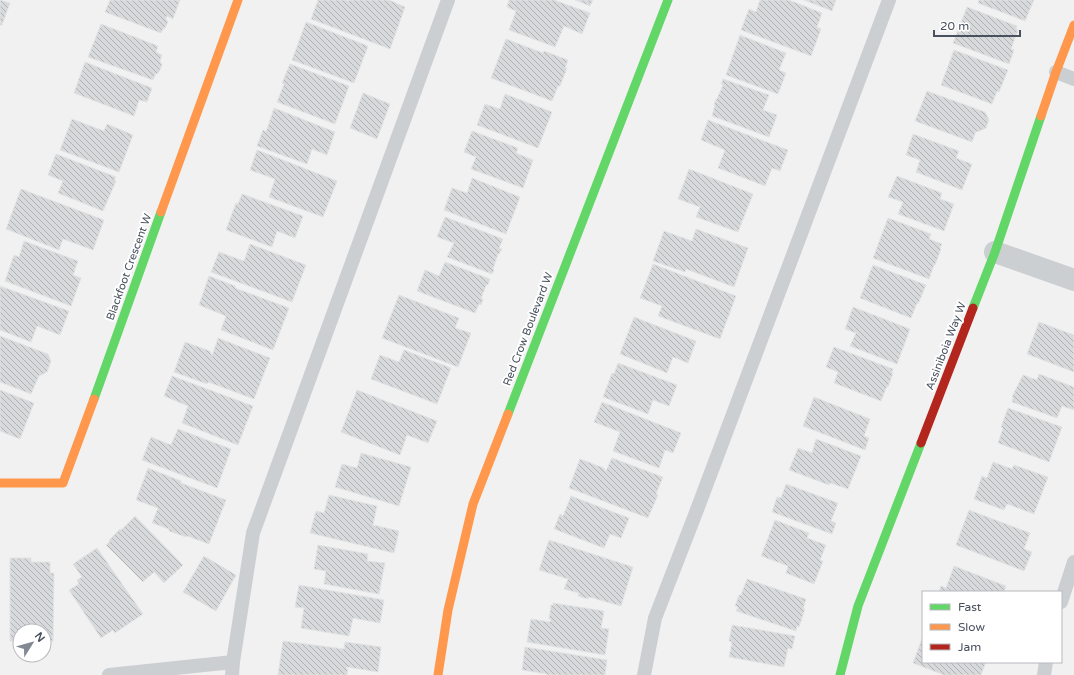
<svg xmlns="http://www.w3.org/2000/svg" width="1074" height="675" font-family="'Varela Round',sans-serif">
<style>
.building{fill:url(#building-back-hatch);stroke:#e2e3e4}
.lines{fill:none;stroke-linecap:round;stroke-linejoin:round}
.lane{stroke:#cccfd2;stroke-width:14}
.street{stroke:#cccfd2;stroke-width:22}
.fast{stroke:#63d668;stroke-width:9}
.slow{stroke:#ff974d;stroke-width:9}
.jam{stroke:#b3261e;stroke-width:9}
.labels{text-anchor:middle;dominant-baseline:central;stroke-width:4;stroke-linejoin:round;paint-order:stroke}
.street-label{font-size:11px;fill:#48515d;stroke:#fff}
</style>
<defs>
<pattern id="building-back-hatch" width="6" height="6" patternUnits="userSpaceOnUse"><rect width="6" height="6" fill="#d8d9db"/><path d="M-1 5l2 2M0 0l6 6M5-1l2 2" fill="none" stroke="#b1b2b5"/></pattern>
</defs>
<rect width="100%" height="100%" fill="#f1f1f1"/>
<g class="building">
<polygon points="0,0 10,3 2,25 0,25"/>
<polygon points="110,0 180,0 173,19 167,16 166,19 168,22 165,28 163,29 161,33 105,12"/>
<polygon points="318,0 347,0 348,2 349,0 389,0 405,7 390,49 311,19"/>
<polygon points="509,0 554,0 590,13 582,34 564,26 555,47 509,30 516,11 507,7"/>
<polygon points="575,0 593,0 590,6"/>
<polygon points="760,0 789,0 822,13 817,27 821,29 811,56 741,30 749,9 756,12"/>
<polygon points="804,0 836,0 832,11"/>
<polygon points="979,0 1034,0 1025,21 978,3"/>
<polygon points="967,7 1017,26 1016,29 1018,30 1011,49 1014,50 1009,64 953,43"/>
<polygon points="306,22 368,46 354,83 292,60"/>
<polygon points="101,24 158,46 156,52 162,55 160,61 162,65 159,72 155,75 153,80 88,57"/>
<polygon points="740,35 786,53 779,70 786,73 778,94 726,75"/>
<polygon points="506,39 543,53 544,51 568,60 565,68 567,68 560,86 558,86 552,101 491,78"/>
<polygon points="954,50 1008,70 999,92 997,91 992,104 941,85"/>
<polygon points="85,62 152,88 147,102 139,100 134,116 74,93"/>
<polygon points="290,64 349,86 335,124 277,102 284,84 282,83"/>
<polygon points="723,79 769,95 763,110 777,115 769,137 712,116 715,105 714,105 716,99 717,99 723,85 721,84"/>
<polygon points="927,91 985,112 989,120 986,128 977,132 976,131 972,142 915,121"/>
<polygon points="363,93 390,104 377,139 350,128"/>
<polygon points="505,94 552,112 538,148 477,125 485,104 500,109"/>
<polygon points="274,108 335,132 327,155 312,149 307,164 257,146 263,130 266,132"/>
<polygon points="72,119 104,131 107,124 133,135 119,172 60,150"/>
<polygon points="708,120 788,150 780,171 772,168 765,186 718,168 725,150 701,140"/>
<polygon points="472,131 518,148 516,153 533,160 523,188 471,169 476,157 464,152"/>
<polygon points="913,134 959,151 956,158 972,164 962,190 916,172 920,160 906,155"/>
<polygon points="257,150 337,181 323,217 269,197 275,179 250,170"/>
<polygon points="56,154 116,177 114,180 116,181 103,211 58,193 63,181 48,175"/>
<polygon points="689,169 753,194 738,232 696,217 700,207 678,199"/>
<polygon points="897,176 942,193 940,199 954,204 944,231 898,214 903,202 888,197"/>
<polygon points="472,178 520,197 506,234 444,210 452,188 467,193"/>
<polygon points="21,189 104,220 93,250 63,239 59,250 6,229"/>
<polygon points="242,194 303,216 295,238 277,231 272,247 226,230 236,203 238,204"/>
<polygon points="445,217 503,239 499,248 502,249 499,254 498,254 493,269 494,270 492,274 447,257 454,243 437,237"/>
<polygon points="888,218 931,234 929,239 942,244 940,248 941,249 935,265 934,265 929,279 873,258"/>
<polygon points="696,229 748,248 734,287 686,269 685,272 653,261 664,231 692,241"/>
<polygon points="24,241 78,261 73,275 81,278 71,306 5,281 14,255 19,257"/>
<polygon points="250,244 306,265 292,302 211,272 219,252 244,261"/>
<polygon points="445,262 490,279 488,285 487,284 481,298 483,299 481,305 479,304 475,313 417,291 425,270 439,276"/>
<polygon points="653,264 736,296 720,339 658,316 662,306 640,298"/>
<polygon points="873,265 926,285 918,304 917,303 911,318 860,298"/>
<polygon points="209,276 235,286 235,288 289,308 273,350 221,330 226,316 199,305"/>
<polygon points="0,286 69,311 60,335 37,326 31,342 0,330"/>
<polygon points="399,295 459,318 455,328 471,333 458,367 382,338"/>
<polygon points="853,307 910,329 897,364 850,346 856,333 845,329"/>
<polygon points="634,317 696,341 688,363 673,357 667,373 620,354"/>
<polygon points="1039,322 1074,335 1074,372 1027,354"/>
<polygon points="0,336 48,354 51,361 47,372 39,376 31,394 0,382"/>
<polygon points="218,338 270,358 254,399 208,382 207,384 174,372 185,342 210,351 212,356"/>
<polygon points="834,347 893,369 892,372 893,373 888,387 887,386 881,401 834,383 838,372 826,367"/>
<polygon points="404,350 451,368 437,404 371,379 380,355 399,362"/>
<polygon points="618,363 677,385 669,406 653,400 648,414 603,397 612,373 614,374"/>
<polygon points="1039,374 1074,387 1074,410 1062,406 1057,418 1012,402 1013,398 1012,397 1023,375 1037,380"/>
<polygon points="172,376 253,406 238,445 182,423 188,406 164,396"/>
<polygon points="0,390 34,403 20,439 0,431"/>
<polygon points="357,390 437,421 428,443 407,435 400,455 341,432"/>
<polygon points="814,397 870,419 864,436 869,438 865,450 803,426"/>
<polygon points="602,402 681,433 673,453 665,450 659,468 613,451 620,432 594,422"/>
<polygon points="1008,408 1062,427 1049,462 998,443 1003,428 1001,427"/>
<polygon points="178,429 231,449 217,488 142,460 151,437 171,445"/>
<polygon points="816,439 861,456 848,489 830,483 829,485 789,470 798,448 812,453"/>
<polygon points="361,453 411,467 399,506 335,487 342,464 357,468"/>
<polygon points="612,458 663,477 656,494 658,495 648,518 569,488 580,459 604,468 605,471 606,471"/>
<polygon points="993,462 1012,469 1014,465 1048,477 1034,514 1007,504 1004,510 974,499 982,476 987,478"/>
<polygon points="148,468 181,481 181,483 226,500 209,544 187,536 186,537 169,531 169,529 152,523 158,508 136,500"/>
<polygon points="786,484 838,503 831,521 836,523 832,534 772,512 777,497 781,498"/>
<polygon points="329,495 377,506 373,525 399,531 394,553 310,533 316,511 324,513"/>
<polygon points="571,496 629,518 621,538 610,534 604,548 554,529 560,514 563,516"/>
<polygon points="969,510 1030,533 1024,549 1032,552 1024,571 956,545"/>
<polygon points="135,516 183,565 164,583 154,572 143,582 106,545 110,541 109,540 120,529 121,530"/>
<polygon points="775,520 809,533 807,538 826,545 820,560 823,561 814,584 786,573 788,566 761,556"/>
<polygon points="549,540 633,567 621,606 589,597 588,599 578,596 579,593 564,589 568,579 539,570"/>
<polygon points="318,545 368,554 367,561 385,563 379,594 324,584 326,571 314,569"/>
<polygon points="97,548 143,614 115,633 113,630 101,638 69,590 79,584 77,580 82,577 73,564"/>
<polygon points="204,556 236,575 216,611 183,592"/>
<polygon points="10,558 31,558 31,562 50,562 50,573 54,573 53,641 44,641 44,631 20,631 20,641 10,641"/>
<polygon points="954,566 1006,586 1004,592 939,592 941,586 946,588"/>
<polygon points="747,579 806,599 803,609 805,609 799,627 797,626 796,631 736,611 738,607 735,606 739,595 741,595"/>
<polygon points="299,585 384,600 380,623 353,618 349,636 301,628 304,608 295,607"/>
<polygon points="553,603 604,611 601,628 609,629 605,655 527,642 531,619 550,622 551,619 549,619 551,605 553,605"/>
<polygon points="732,625 795,636 792,649 788,648 784,667 729,657 732,642 729,641"/>
<polygon points="923,636 923,662 986,662 981,675 944,675 913,663"/>
<polygon points="283,641 344,649 345,642 381,647 378,672 347,667 346,669 348,669 347,675 278,675"/>
<polygon points="525,647 607,660 605,675 547,675 547,674 522,670"/>
</g>
<g class="lines">
<g class="lane">
<polyline points="1056,72 1074,79"/>
<polyline points="1061,602 1074,562"/>
<polyline points="109,675 233,662"/>
<polyline points="232,675 233,662 253,533 448,0"/>
<polyline points="644,675 655,618 695,515 889,0"/>
<polyline points="1044,675 1046,662"/>
</g>
<polyline class="street" points="995,252 1074,280"/>
<g class="fast">
<polyline points="973,308 995,252 1041,116"/>
<polyline points="94,399 161,212"/>
<polyline points="508,414 668,0"/>
<polyline points="840,675 858,606 921,443"/>
</g>
<g class="slow">
<polyline points="1041,116 1056,72 1074,25"/>
<polyline points="161,212 238,0"/>
<polyline points="0,483 63,483 94,399"/>
<polyline points="438,675 448,610 473,504 508,414"/>
</g>
<polyline class="jam" points="921,443 973,308"/>
</g>
<g class="labels">
<g class="street-label">
<text transform="translate(129 267) rotate(-70)">Blackfoot Crescent W</text>
<text transform="translate(528 329) rotate(-69)">Red Crow Boulevard W</text>
<text transform="translate(946 346) rotate(-69)">Assiniboia Way W</text>
</g>
</g>
<rect x="922" y="591" width="140" height="72" fill="#ffffff" stroke="#b6b9be"/>
<rect x="930" y="604" width="20" height="6" fill="#63d668" stroke="#b6b9be"/>
<text x="958" y="611" font-size="12" fill="#48515d">Fast</text>
<rect x="930" y="624" width="20" height="6" fill="#ff974d" stroke="#b6b9be"/>
<text x="958" y="631" font-size="12" fill="#48515d">Slow</text>
<rect x="930" y="644" width="20" height="6" fill="#b3261e" stroke="#b6b9be"/>
<text x="958" y="651" font-size="12" fill="#48515d">Jam</text>
<g transform="translate(32 643) rotate(53)"><circle r="19" fill="#ffffff" stroke="#b6b9be"/>
<path d="M0-3L7 15L0 10L-7 15Z" fill="#838991"/>
<text y="-6" font-size="11" font-weight="bold" text-anchor="middle" fill="#48515d">N</text>
</g>
<path d="M934 30v6h86v-6" fill="none" stroke="#48515d" stroke-width="2"/>
<text x="940" y="30" font-size="12" fill="#48515d" stroke="#ffffff" stroke-width="3" paint-order="stroke">20 m</text>
</svg>
